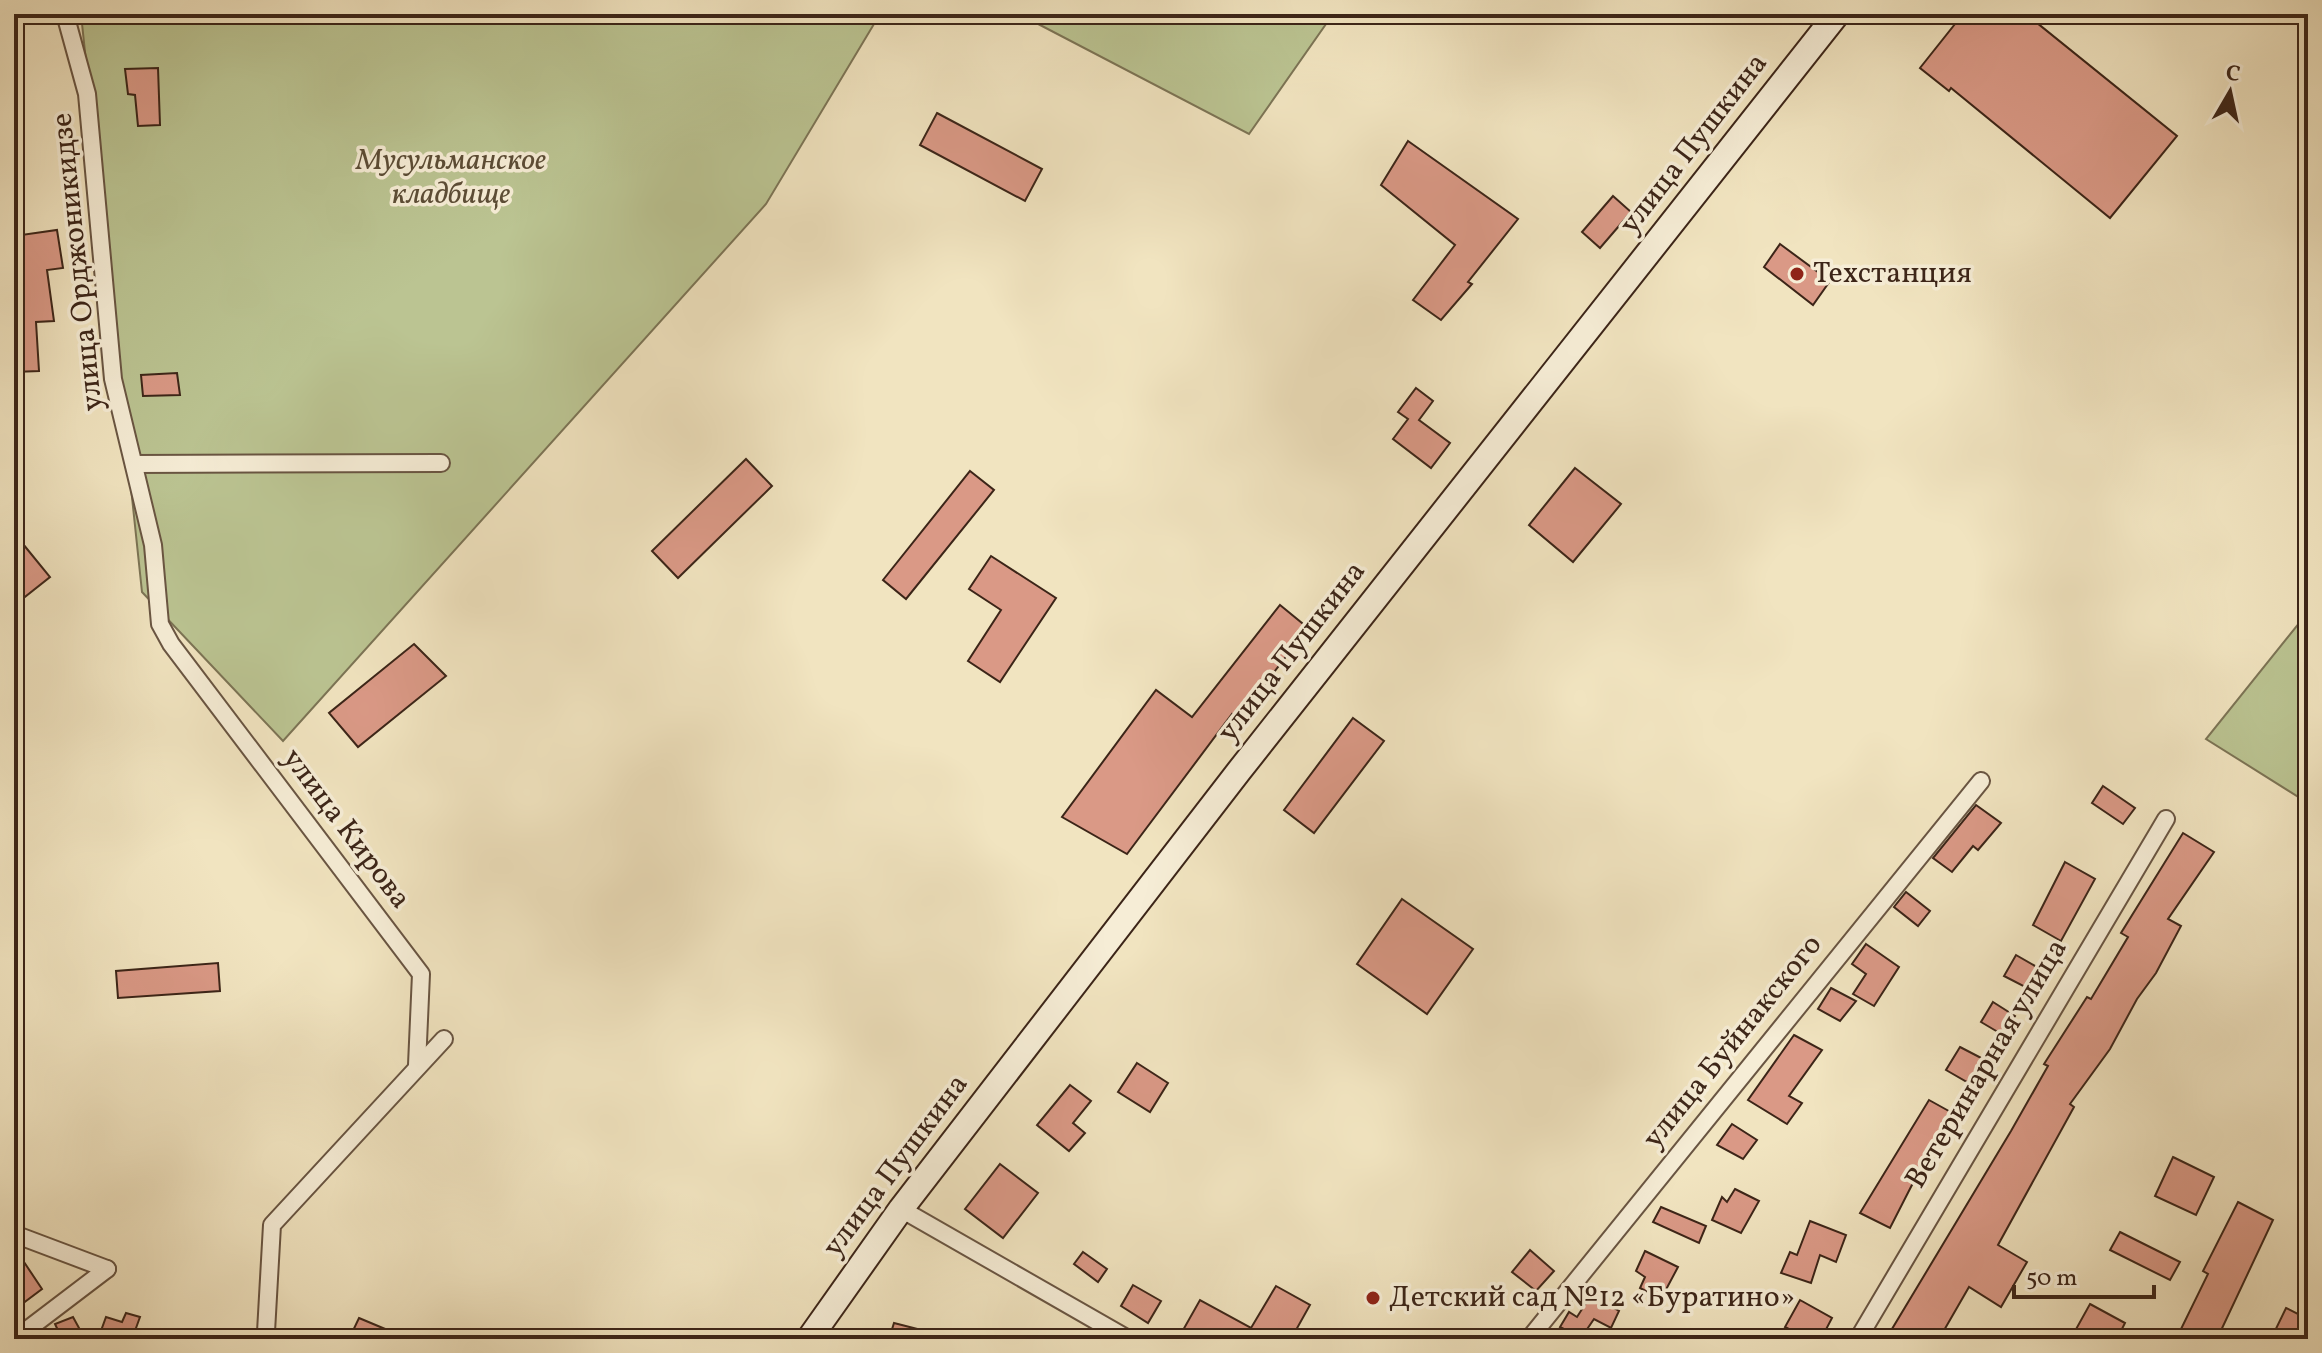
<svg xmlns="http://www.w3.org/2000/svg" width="2322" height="1353" font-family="Vollkorn,serif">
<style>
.green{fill:#bbc492;stroke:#7c7455;stroke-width:2}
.building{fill:#da9986;stroke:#3c2518;stroke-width:2}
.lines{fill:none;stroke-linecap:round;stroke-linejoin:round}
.street-casing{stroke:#695542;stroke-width:20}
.secondary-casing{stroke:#3c2518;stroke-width:28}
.street{stroke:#f6edd6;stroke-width:16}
.secondary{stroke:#f6edd6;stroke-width:24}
.poi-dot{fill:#8f2418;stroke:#f6edd6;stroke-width:3}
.labels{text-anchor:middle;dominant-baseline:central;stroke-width:7;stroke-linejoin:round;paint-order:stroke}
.street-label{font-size:30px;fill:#3c2518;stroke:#f6edd6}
.park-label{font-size:30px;font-style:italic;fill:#5c4d36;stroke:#f6edd6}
.poi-label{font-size:30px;fill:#3c2518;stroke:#f6edd6;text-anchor:start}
</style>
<rect width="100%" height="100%" fill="#f1e4c0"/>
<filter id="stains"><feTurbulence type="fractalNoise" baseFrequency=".0025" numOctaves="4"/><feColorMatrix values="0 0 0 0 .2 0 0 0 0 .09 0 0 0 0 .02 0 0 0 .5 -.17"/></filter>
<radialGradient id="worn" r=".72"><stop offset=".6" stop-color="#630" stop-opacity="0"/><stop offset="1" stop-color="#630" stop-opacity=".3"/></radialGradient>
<g class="green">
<polygon points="81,14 880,14 766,204 283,741 142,592"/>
<polygon points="1019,14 1333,14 1249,134"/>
<polygon points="2308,612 2308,803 2206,739"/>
</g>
<g class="building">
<polygon points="1963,14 2026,14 2177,136 2110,218 1951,88 1949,91 1920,68"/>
<polygon points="158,68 160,125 138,126 135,95 128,94 125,69"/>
<polygon points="937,113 1042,169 1025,201 920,145"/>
<polygon points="1408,141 1518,219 1468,282 1472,284 1441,320 1413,300 1455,245 1381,185"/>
<polygon points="1613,196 1631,212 1600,248 1582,232"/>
<polygon points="57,230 63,268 47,270 54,321 36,322 39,371 14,372 14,335 17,335 14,236"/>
<polygon points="1780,244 1830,281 1813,305 1764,267"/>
<polygon points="177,373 180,395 143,396 141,375"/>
<polygon points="1416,388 1433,401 1419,420 1450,443 1431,468 1393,439 1408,419 1398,412"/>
<polygon points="746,459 772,486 678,578 652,551"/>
<polygon points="1575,468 1621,504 1573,562 1529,525"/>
<polygon points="970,471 994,490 906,599 883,580"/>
<polygon points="23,544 50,577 21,600 14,590 14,551"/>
<polygon points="991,556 1056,598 1000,682 968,661 1001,610 969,589"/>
<polygon points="1280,605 1308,628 1238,719 1232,714 1127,854 1062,817 1156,690 1192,717"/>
<polygon points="414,644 446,676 358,747 329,713"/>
<polygon points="1353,718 1384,741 1314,833 1284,810"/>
<polygon points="2103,786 2135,808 2123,824 2092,803"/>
<polygon points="1976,805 2001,823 1978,850 1973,846 1952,872 1933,858"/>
<polygon points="2183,833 2214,852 2168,919 2181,926 2156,973 2137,999 2110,1049 2070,1104 2074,1107 1998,1245 2027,1262 2001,1307 1969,1287 1939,1339 1909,1339 1892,1329 2011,1131 2048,1066 2044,1064 2087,997 2091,999 2128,937 2121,933"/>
<polygon points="2065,862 2095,879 2061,941 2033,925"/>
<polygon points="1906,892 1930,911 1918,926 1894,907"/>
<polygon points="1402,899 1473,949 1427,1014 1357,964"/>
<polygon points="1866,944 1899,967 1874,1006 1853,994 1866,974 1852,964"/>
<polygon points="2016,955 2042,970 2031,990 2004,976"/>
<polygon points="218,963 220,991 118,998 116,971"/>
<polygon points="1831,988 1856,1001 1840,1021 1818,1009"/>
<polygon points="1993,1002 2015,1016 2003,1035 1981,1022"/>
<polygon points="1794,1035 1822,1050 1789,1096 1802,1103 1787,1124 1748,1100"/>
<polygon points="1960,1047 1987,1061 1974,1086 1946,1070"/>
<polygon points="1137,1063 1168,1083 1150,1112 1118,1092"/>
<polygon points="1070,1085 1091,1101 1073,1123 1085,1133 1069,1151 1037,1125"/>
<polygon points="1929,1100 1956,1115 1929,1158 1933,1160 1920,1182 1915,1179 1890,1228 1860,1213"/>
<polygon points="1732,1124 1757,1140 1743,1159 1717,1145"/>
<polygon points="2173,1157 2214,1177 2196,1215 2155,1196"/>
<polygon points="1000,1164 1038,1193 1003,1238 965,1209"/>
<polygon points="1735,1189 1759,1201 1741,1233 1712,1220 1722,1197 1727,1202"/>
<polygon points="2238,1202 2273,1220 2217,1339 2201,1339 2181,1329 2208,1274 2203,1271"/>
<polygon points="1661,1207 1706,1226 1699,1243 1653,1222"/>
<polygon points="1810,1221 1846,1235 1836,1262 1820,1255 1811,1283 1781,1273 1790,1252 1797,1255"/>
<polygon points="2120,1232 2180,1262 2170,1280 2110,1250"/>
<polygon points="1530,1250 1554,1271 1536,1291 1512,1272"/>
<polygon points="1645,1251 1678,1267 1661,1299 1640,1288 1645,1277 1636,1271"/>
<polygon points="1083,1252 1107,1269 1098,1282 1074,1264"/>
<polygon points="24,1262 42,1289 14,1310 14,1269"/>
<polygon points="1133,1285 1161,1301 1148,1323 1121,1306"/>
<polygon points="1276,1286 1310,1305 1291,1339 1178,1339 1200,1300 1251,1328"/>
<polygon points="1591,1295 1619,1311 1611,1328 1594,1319 1581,1338 1560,1327 1569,1312 1577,1317"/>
<polygon points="1800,1300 1832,1318 1821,1339 1808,1339 1785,1327"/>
<polygon points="2090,1304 2125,1323 2117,1339 2092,1339 2075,1331"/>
<polygon points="2286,1308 2308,1319 2308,1339 2271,1339"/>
<polygon points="126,1313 140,1317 132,1339 98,1339 106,1317 122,1322"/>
<polygon points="73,1317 85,1339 62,1339 55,1324"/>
<polygon points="359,1318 409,1339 349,1339"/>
<polygon points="894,1323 937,1334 936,1339 889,1339"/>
</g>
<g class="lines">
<g class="street-casing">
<g id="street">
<polyline points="65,14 87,94 113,379 153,545 160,624 171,644 421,974 417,1065"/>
<polyline points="134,464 441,463"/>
<polyline points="901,1209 1128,1339"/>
<polyline points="14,1234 107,1269"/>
<polyline points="15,1339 107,1269"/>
<polyline points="272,1339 266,1332 272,1225 444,1039"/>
<polyline points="1529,1339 1981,781"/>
<polyline points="1858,1339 2166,819"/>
</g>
</g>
<g class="secondary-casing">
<polyline id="secondary" points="809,1339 901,1209 1239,771 1837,14"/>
</g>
<use href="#street" class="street"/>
<use href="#secondary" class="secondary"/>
</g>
<g class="poi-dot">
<circle cx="1797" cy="274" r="8"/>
<circle cx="1373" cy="1298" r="8"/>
</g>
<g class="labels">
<g class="street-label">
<text transform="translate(1694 144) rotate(-52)">улица Пушкина</text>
<text transform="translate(78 262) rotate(-96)">улица Орджоникидзе</text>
<text transform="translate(1292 652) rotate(-52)">улица Пушкина</text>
<text transform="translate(346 829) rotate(53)">улица Кирова</text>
<text transform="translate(1733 1042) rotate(-51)">улица Буйнакского</text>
<text transform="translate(1987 1064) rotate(-59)">Ветеринарная улица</text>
<text transform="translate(896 1166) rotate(-53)">улица Пушкина</text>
</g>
<g class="park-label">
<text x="451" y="161">Мусульманское<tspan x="451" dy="34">кладбище</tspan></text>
</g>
<g class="poi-label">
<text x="1813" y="274">Техстанция</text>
<text x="1389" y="1298">Детский сад №12 «Буратино»</text>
</g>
</g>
<rect width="2322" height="1353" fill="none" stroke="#f1e4c0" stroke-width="48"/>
<rect x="16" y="16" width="2290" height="1321" fill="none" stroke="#3c2518" stroke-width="4"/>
<rect x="24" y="24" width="2274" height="1305" fill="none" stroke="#3c2518" stroke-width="2"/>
<g transform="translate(2230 92) rotate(9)" stroke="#f6edd6" stroke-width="6" paint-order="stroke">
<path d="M0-6L14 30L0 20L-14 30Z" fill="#3c2518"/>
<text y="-12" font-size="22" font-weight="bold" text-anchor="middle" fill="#3c2518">С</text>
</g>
<path d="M2014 1285v12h140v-12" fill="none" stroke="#3c2518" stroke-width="4"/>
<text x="2026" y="1285" font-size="24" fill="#3c2518" stroke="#f6edd6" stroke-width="6" paint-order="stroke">50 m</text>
<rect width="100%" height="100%" filter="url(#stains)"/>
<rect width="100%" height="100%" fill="url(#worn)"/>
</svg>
